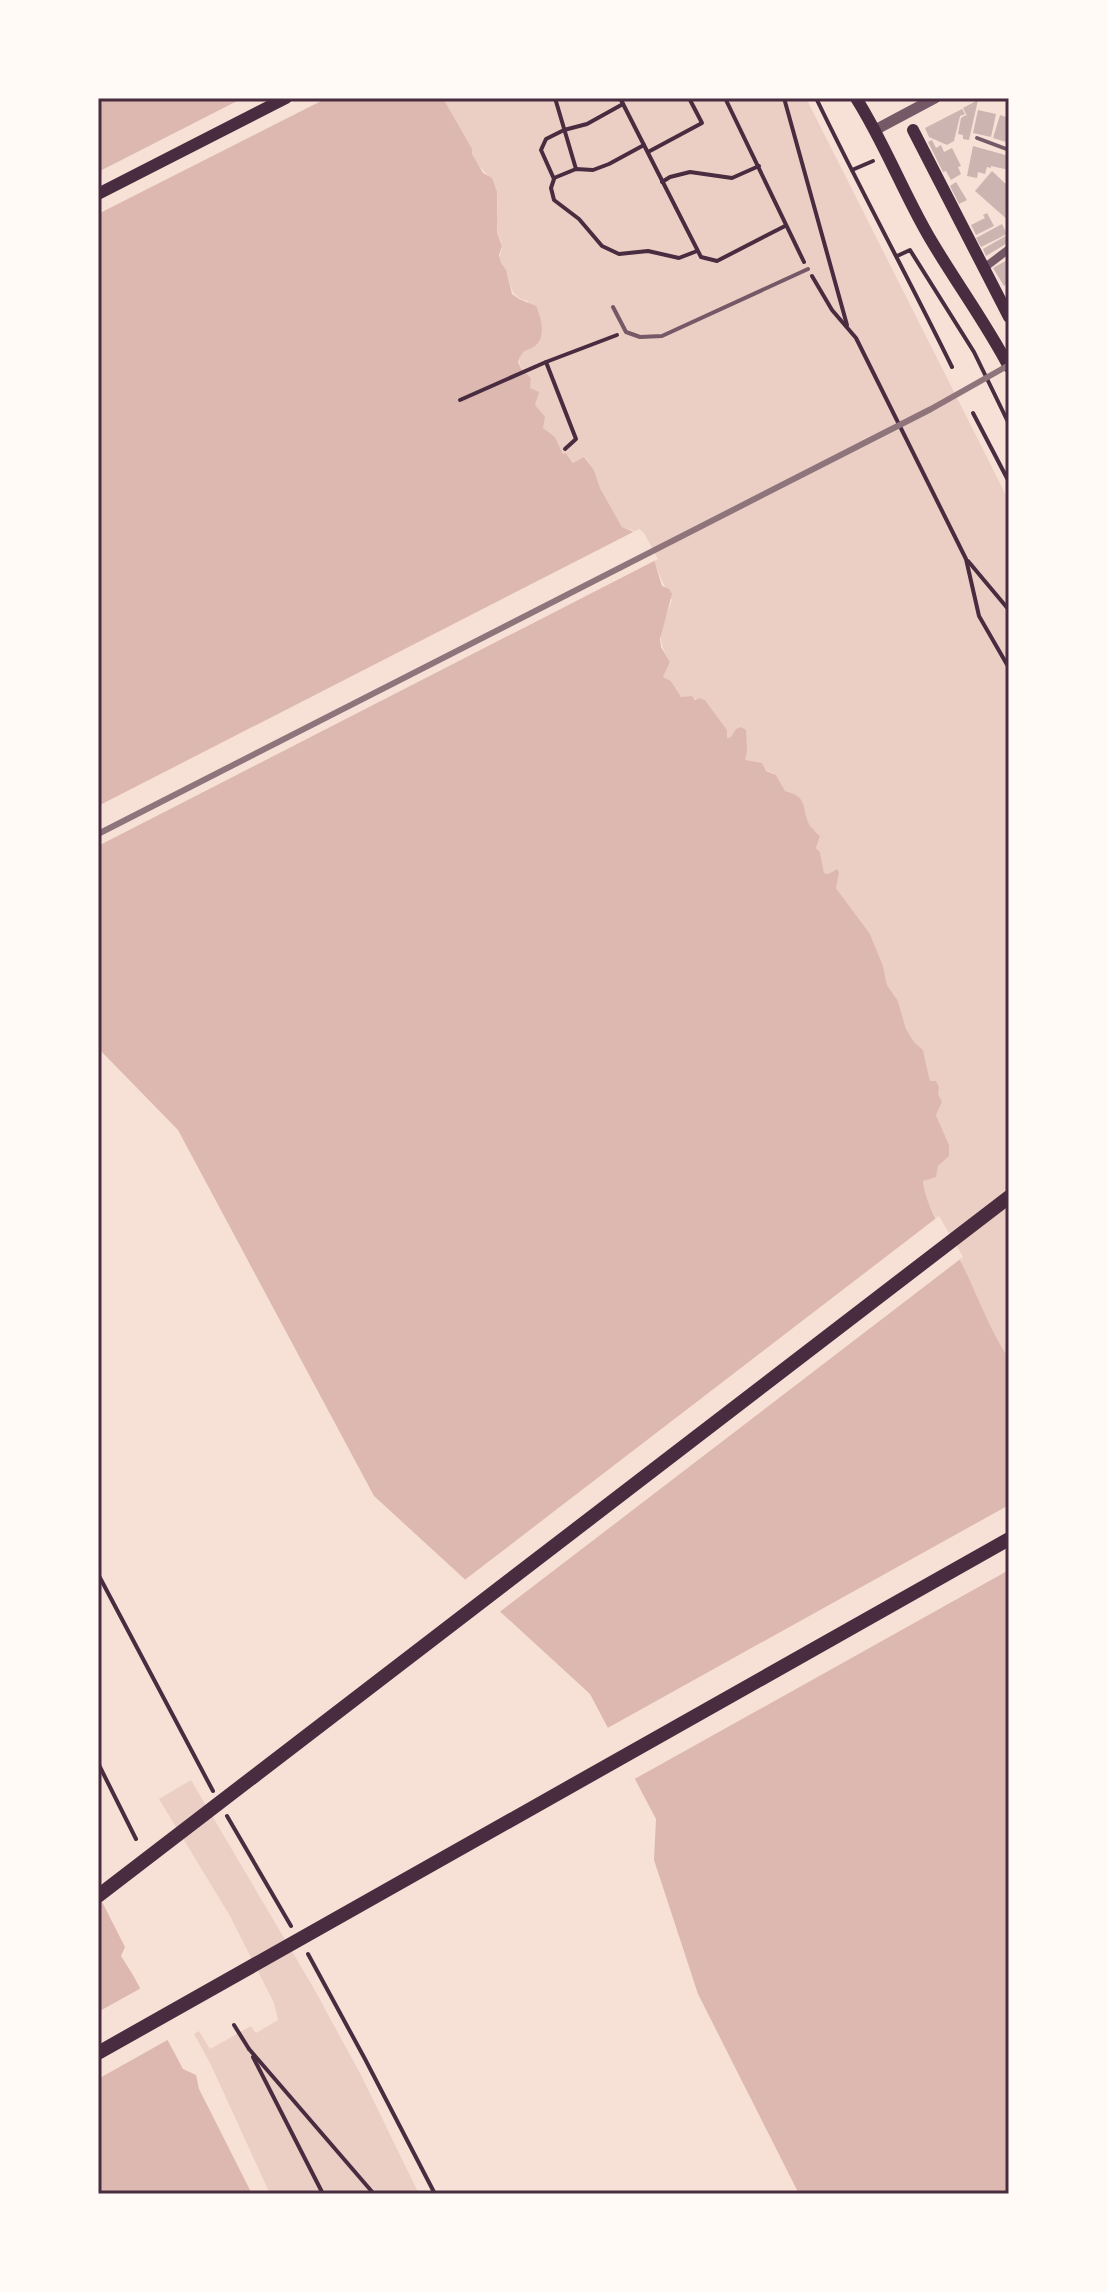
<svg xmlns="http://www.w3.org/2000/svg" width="1107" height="2292" font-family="Cabin,sans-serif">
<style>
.green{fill:#ebcfc5}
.water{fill:#dcb8b0}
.pier{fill:#f7e1d7}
.building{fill:#ccb4b1}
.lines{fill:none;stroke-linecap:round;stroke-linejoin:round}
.path{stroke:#4a2c40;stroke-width:4}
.service{stroke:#755966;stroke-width:4}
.minor{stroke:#755966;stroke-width:8}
.tertiary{stroke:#755966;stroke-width:11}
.secondary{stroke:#4a2c40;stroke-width:12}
.trunk{stroke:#4a2c40;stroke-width:14}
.rail{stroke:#8f747c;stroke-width:6}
.neatline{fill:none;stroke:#4a2c40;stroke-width:3}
</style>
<rect width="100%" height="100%" fill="#f7e1d7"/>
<g class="green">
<path d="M443,98h363l203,403v858l-16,-24 -31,-71 -37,-66 -2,-17 15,-15 11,-21 -13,-30 6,-13 -12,-21 -7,-31 -9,-8 -8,-13 -8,-28 -11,-16 -4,-19 -13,-32 -34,-46 -2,-18 -6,4 -4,-1 -4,-21 -4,-4 4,-12c-2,-1 -8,-8 -10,-9 -9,-15 -1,-31 -25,-36l-9,-16 -31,-15 -14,-23 -4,1v-8l-22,-30 -24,-3 -10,-16 -8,-4 7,-15c-16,-27 -8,-34 2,-62 -10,-15 -24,-60 -38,-69 -3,-2 -8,-2 -12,-4l-22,-39 -6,-18 -9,-13 -11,6 -8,-10 -3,1 -8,-17 -9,-5 -3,-4 -14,-40 2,-10c-10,-10 -18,-18 -5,-30l2,-47c-17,-4 -16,-12 -21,-27 -1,-4 -4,-7 -6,-10 -3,-8 1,-12 1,-19 -1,-6 -5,-11 -5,-17 -1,-12 2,-26 -1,-38 -4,-17 -23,-23 -25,-42z"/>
<polygon points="191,1780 313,1987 361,2075 419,2194 270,2194 211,2065 194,2034 199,2031 210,2049 251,2026 256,2033 278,2020 274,2003 230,1916 159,1799"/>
</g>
<g class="water">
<path d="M98,98h345l29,51v5l11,19 9,5 5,14v40l5,14 -3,9 2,8 5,7 6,24 7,5 17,7c5,10 10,30 0,39 -9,8 -12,1 -18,17l3,6 10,10 -1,10 9,4 -4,13 10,12 -2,11 12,9 8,17 3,-1 7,10 11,-6 10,13 6,18 22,39 19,8 13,25 8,26 7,3 3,5 -12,45 1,8 9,15 -7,15 8,4 10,16 11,-1 3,4 4,-2 6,2 22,30v8l4,-1 5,-8 5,-2 5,3 1,21 -2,9 17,3 4,8 10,4 9,16c25,6 16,19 25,35 2,2 8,9 10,10l-4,12 4,4 4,21 4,1 9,-5 2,3 -3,16 34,46 13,32 4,19 11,16 8,28 8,13 9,8 7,31h6l3,6 -1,7 4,8 -6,13 13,30v11l-11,10 -2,11 -13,4c3,31 26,56 39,83 16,32 27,65 47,95v835h-210l-101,-200 -44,-134 2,-41 -66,-125 -216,-198 -196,-366 -80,-82z"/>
<polygon points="98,1894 125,1947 121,1956 133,1975 183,2069 196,2075 199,2089 252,2194 101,2194 98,2189"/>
</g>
<g class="pier">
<polygon points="243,98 327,98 98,214 98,172"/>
<polygon points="639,529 644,533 658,559 98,846 98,806"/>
<polygon points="939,1216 963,1257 497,1614 462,1582"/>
<polygon points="1009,1505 1009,1570 631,1781 604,1730"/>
<polygon points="143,1987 171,2038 98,2079 98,2012"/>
</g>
<g class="building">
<polygon points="978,100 969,140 963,139 963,135 958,134 961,118 966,115 968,118 963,108"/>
<polygon points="962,109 965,114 960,116 954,141 947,145 929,137 925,128"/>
<polygon points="978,110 996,114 991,137 973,133"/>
<polygon points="1000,115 1009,118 1009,143 993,138"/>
<polygon points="932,140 936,148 941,145 944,152 952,148 961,166 958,167 961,174 951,180 946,171 943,172 928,142"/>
<polygon points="973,146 1009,156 1009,170 991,166 991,168 987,167 985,174 978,172 977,178 967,176"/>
<polygon points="992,171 1009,187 1009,221 975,191"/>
<polygon points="956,182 967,200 959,204 950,186"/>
<polygon points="987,213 994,226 976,235 971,225 985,218 983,215"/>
<polygon points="1002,224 1007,234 981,247 976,238"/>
<polygon points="1009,234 1009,242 986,256 983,249"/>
<polygon points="1009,259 1009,283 1004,286 993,268"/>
</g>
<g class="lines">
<g class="path">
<polyline points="555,98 576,169"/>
<polyline points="620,98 701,257 717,261 785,226"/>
<polyline points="725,98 804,262"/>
<polyline points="784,98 847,325"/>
<path d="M816,98c44,91 92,179 136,269"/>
<polyline points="623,104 587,124 564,130 546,139 541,150 554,179 551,188 554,200 579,219 602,246 619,254 648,251 679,258 697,251"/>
<polyline points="648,152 702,123 689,98"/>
<polyline points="852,170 873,161"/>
<polyline points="554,178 576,169 593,170 609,164 644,145"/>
<polyline points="662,182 670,177 690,172 732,178 759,166"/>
<polyline points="897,256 910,250 974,352 1009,424"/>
<polyline points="812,276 832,310 856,338 966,559 979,616 1009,668"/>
<polyline points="460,400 546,362"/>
<polyline points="973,413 1009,482"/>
<polyline points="565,449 576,439 546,362 617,335"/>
<polyline points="968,561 1009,610"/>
<polyline points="98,1574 213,1791"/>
<polyline points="98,1763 136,1839"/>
<polyline points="227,1816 291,1926"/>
<polyline points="308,1954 365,2059 435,2194"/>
<polyline points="234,2025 249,2049"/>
<polyline points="249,2049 374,2194"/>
<polyline points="253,2057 323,2194"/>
</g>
<g class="service">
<polyline points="977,138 1009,150"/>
<polyline points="613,307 626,332 640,337 662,336 808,269"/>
</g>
<polyline class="minor" points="984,268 1009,249"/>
<polyline class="tertiary" points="875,130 935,98"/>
<g class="secondary">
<path d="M856,98c28,44 46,92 72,137 26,45 57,86 81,132"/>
<polyline points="913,130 1009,317"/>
<polyline points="98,194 286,98"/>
</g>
<g class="trunk">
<polyline points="98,1896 1009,1197"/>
<polyline points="98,2053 1009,1539"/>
</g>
<polyline class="rail" points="98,834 931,409 1009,365"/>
</g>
<rect width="1107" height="2292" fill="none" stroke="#fffaf5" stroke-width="200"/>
<rect x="100" y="100" width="907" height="2092" class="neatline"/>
</svg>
